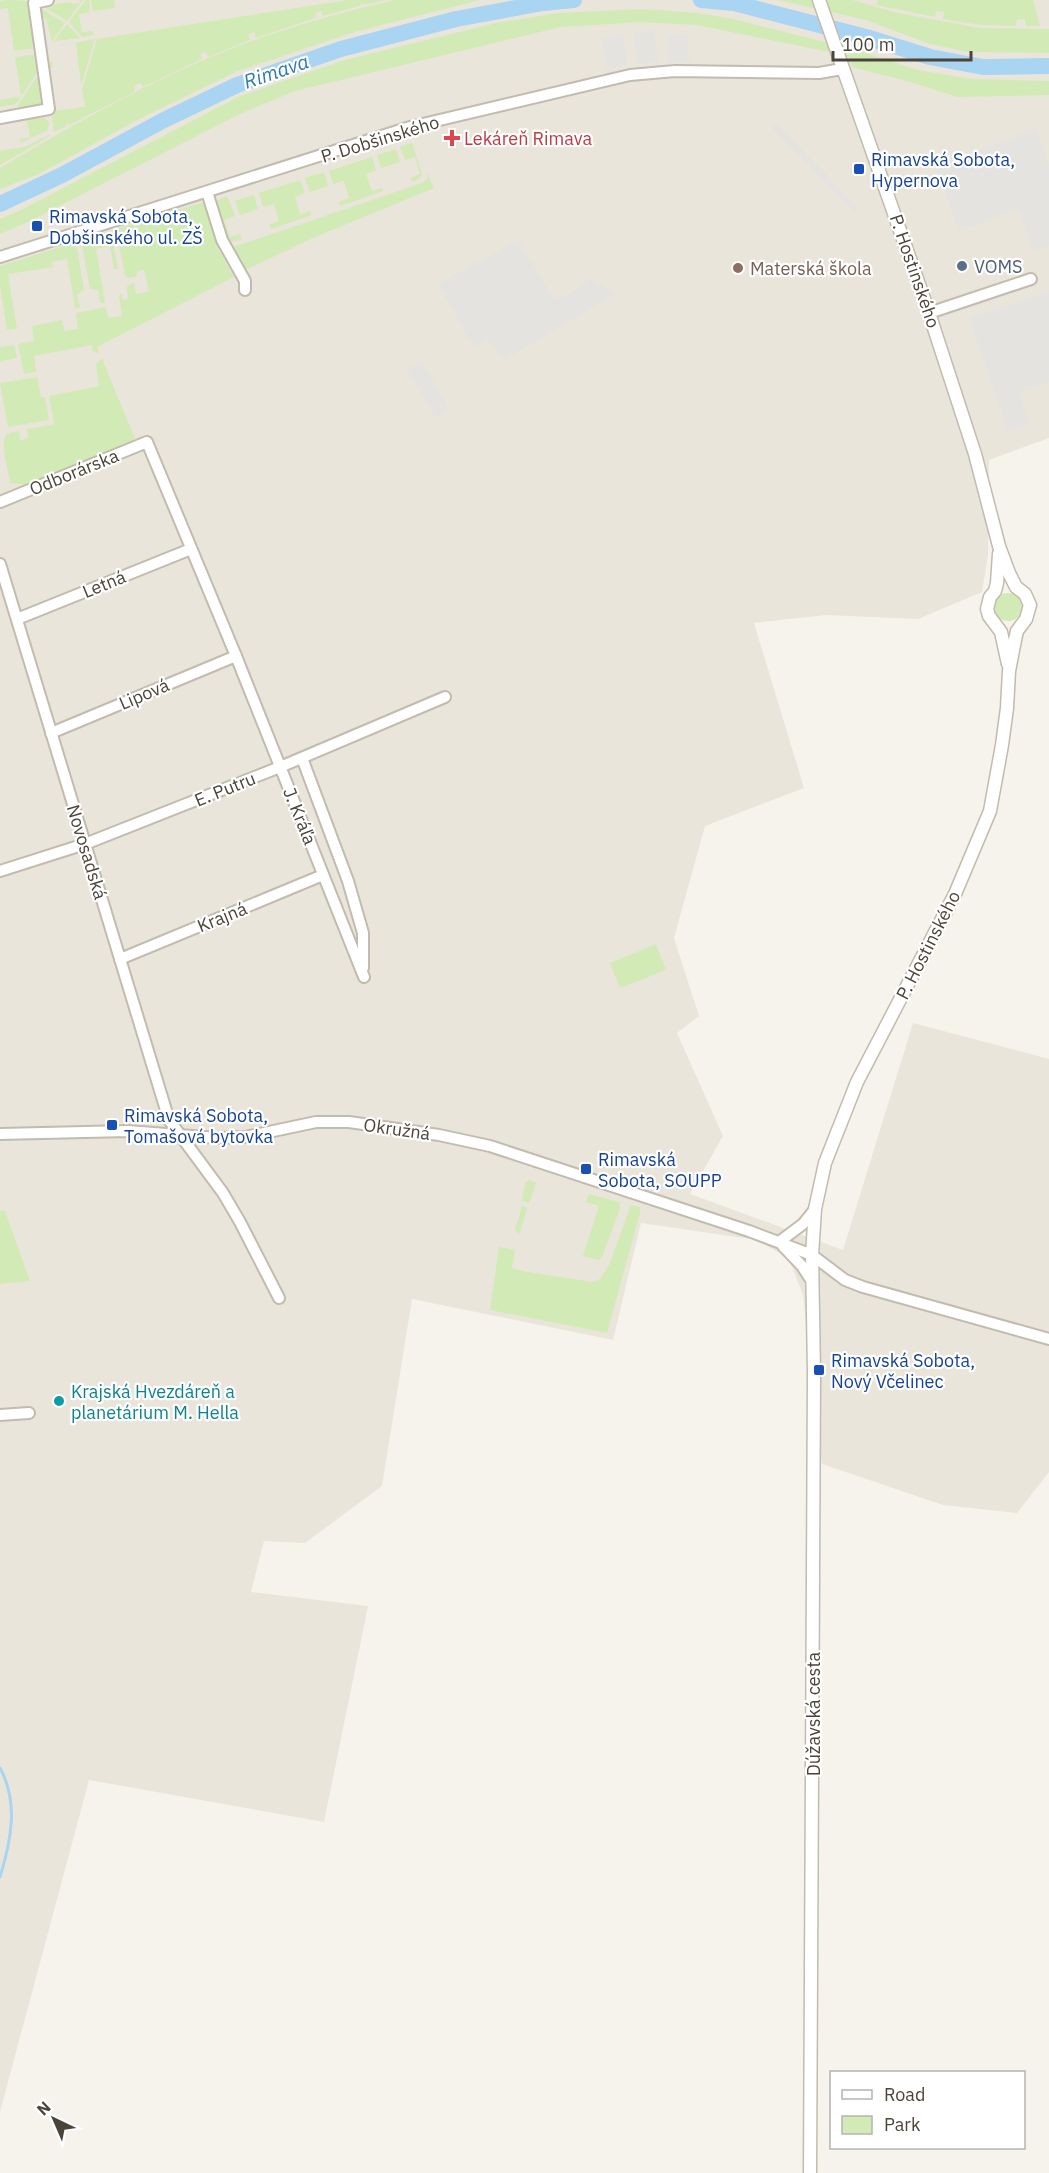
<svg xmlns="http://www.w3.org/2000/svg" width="1049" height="2173" font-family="'IBM Plex Sans',sans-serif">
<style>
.residential{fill:#eae5da}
.green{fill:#d2eab5}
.parking{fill:#e5e3e0}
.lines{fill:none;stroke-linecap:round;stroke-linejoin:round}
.stream{stroke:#a9d4f2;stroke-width:3}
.river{stroke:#a9d4f2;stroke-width:16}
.minor-casing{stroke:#c2bbae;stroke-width:14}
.tertiary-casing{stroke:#c2bbae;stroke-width:15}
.minor{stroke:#fff;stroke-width:10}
.tertiary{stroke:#fff;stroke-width:12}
.health-dot{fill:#e0444e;stroke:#fff;stroke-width:2}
.transit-dot{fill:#1a4fb4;stroke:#fff;stroke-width:2}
.service-dot{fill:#5c6f8a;stroke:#fff;stroke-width:2}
.education-dot{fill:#8d6e63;stroke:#fff;stroke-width:2}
.culture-dot{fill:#0f9aa8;stroke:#fff;stroke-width:2}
.labels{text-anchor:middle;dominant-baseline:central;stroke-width:4.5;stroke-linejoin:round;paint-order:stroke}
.health-label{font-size:18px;fill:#be3a42;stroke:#fff;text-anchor:start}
.street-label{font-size:18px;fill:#4b4439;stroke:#fff}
.transit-label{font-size:18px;fill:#164399;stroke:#fff;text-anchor:start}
.service-label{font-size:18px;fill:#4e5e75;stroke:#fff;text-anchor:start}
.education-label{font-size:18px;fill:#785e54;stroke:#fff;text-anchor:start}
.culture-label{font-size:18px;fill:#0d838f;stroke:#fff;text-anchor:start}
.water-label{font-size:20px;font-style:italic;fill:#2e7ab2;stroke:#fff}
</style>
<rect width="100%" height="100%" fill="#f6f3ec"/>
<polygon class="residential" points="0,0 1049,0 1049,438 989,460 988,555 982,592 918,619 826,615 754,623 804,788 705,826 674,938 699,1016 677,1033 723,1136 690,1194 843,1250 913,1023 1049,1059 1049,1472 1017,1513 943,1505 822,1464 803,1295 789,1259 757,1240 641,1223 613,1340 412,1299 382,1486 305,1543 264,1541 251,1592 368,1606 324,1822 89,1780 0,2112"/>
<g class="green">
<polygon points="6,0 30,1 37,48 14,51 8,8 0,9 0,1"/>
<polygon points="80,0 83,0 67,21 43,6 71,2 72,4 80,3"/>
<polygon points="86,0 89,0 90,12 79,14 82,32 93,31 94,35 82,37 69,22"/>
<polygon points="91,0 114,0 115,8 93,11"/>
<polygon points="348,0 386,0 363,5 362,3 359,6 323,16 321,11 315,13 316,18 256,38 254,32 249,34 250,40 208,57 206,52 200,54 202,59 143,87 140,83 134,86 135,89 134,92 69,125 67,123 66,126 54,132 45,67 52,61 53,67 47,69 53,111 85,107 82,89 97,39"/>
<path d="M395,0h85l-125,32 -117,39 -99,48 -100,55 -39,15v-21c73,-43 149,-87 228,-118 54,-21 110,-37 167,-50z"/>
<polygon points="778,0 852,0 898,13 980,28 1049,29 1049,53 968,52 930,44 866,20"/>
<polygon points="878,0 1033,0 1040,26 1025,26 1025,19 1017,19 1016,26 980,25 943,19 944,12 936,11 935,17 876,5"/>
<polygon points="40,8 65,23 52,41 46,19 37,15"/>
<polygon points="641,9 698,13 733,19 853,49 918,70 972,79 1049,81 1049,95 957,97 914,83 852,67 850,59 844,55 697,25 641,22 561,27 295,91 242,113 26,223 0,234 0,219 21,210 238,97 341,61 496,23 559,13"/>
<polygon points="67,24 80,38 54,41"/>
<polygon points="95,39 81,85 76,43 51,47"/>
<polygon points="38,54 40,68 16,104 0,107 0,100 21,96 15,57"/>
<polygon points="41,71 43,100 40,106 19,112 18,105"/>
<polygon points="36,116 44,118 49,122 48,130 20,143 20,139 30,137 27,120 16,122 15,119"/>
<polygon points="50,134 50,136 0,165 0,151 27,146"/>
<polygon points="412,143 422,174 419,179 412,182 410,178 420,174 415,157 405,160 400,147"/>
<polygon points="396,149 400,162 381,168 377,155"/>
<polygon points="372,157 376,170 366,174 372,191 382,188 383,191 340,206 339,202 349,198 344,181 333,184 329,171"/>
<polygon points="324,172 328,186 310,192 305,178"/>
<polygon points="427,173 434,188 313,238 243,271 230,248 422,183 427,179"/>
<polygon points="300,180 305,193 295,197 300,214 310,211 312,215 271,229 269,225 279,221 274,204 263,207 259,193"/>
<polygon points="254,195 258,209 240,215 235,201"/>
<polygon points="227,196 235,216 224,220 230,237 240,234 242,239 228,243 216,201"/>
<polygon points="201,203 206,206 218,249 234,277 97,347 99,353 93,352 92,345 34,356 36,372 24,374 18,344 34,341 32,326 62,320 64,331 78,329 76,313 106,307 108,318 122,316 119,295 122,294 123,300 128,299 127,288 128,285 134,283 136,294 149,291 144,270 138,271 136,277 128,278 125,276 116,229"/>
<polygon points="111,231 118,269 114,269 110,246 96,249 105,303 100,303 98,290 90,289 81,240"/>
<polygon points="76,242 84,290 77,294 80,308 75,308 67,259 52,262 53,267 8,274 17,329 7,330 0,285 0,266"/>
<polygon points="14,345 17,358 0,361 0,347"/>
<path d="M102,359l33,80 -109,46 -16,-2c-1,-9 -9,-38 -5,-46 3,-5 8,-5 14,-6l1,9 8,-1 -1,-10 27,-5 -5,-28 50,-10 -3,-22z"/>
<polygon points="37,377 41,397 45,397 49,420 8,427 0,383"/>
<circle cx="1008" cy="607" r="14"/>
<polygon points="656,944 666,970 620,988 610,963"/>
<polygon points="528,1180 536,1183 529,1203 522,1201 525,1184"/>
<polygon points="589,1194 619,1202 620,1208 602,1257 599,1260 583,1256 599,1206 586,1202"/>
<polygon points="631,1205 640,1207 640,1213 607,1333 490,1310 499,1247 515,1250 512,1268 522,1271 592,1282 600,1279 609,1265"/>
<polygon points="522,1206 527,1208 519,1235 515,1230"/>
<polygon points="0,1211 5,1211 30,1281 0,1284"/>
</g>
<g class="parking">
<polygon points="654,30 658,62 637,64 634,33"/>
<polygon points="688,34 689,62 668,63 667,35"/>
<polygon points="623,35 628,66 607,69 602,38"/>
<polygon points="776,123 858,208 854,212 771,127"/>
<polygon points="1036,129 1049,164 1049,246 1034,252 1018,209 959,231 935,165"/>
<polygon points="518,240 552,295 557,298 564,297 590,279 616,294 504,360 490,342 485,341 474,348 438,284"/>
<polygon points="1049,291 1049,382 1019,392 1029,423 1008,431 969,318"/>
<polygon points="422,362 450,410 436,418 407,370"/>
</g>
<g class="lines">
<path class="stream" d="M0,1768c19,35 11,73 0,109"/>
<g class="river">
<polyline points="701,0 734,3 866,37 930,57 983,67 1049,66"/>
<polyline points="0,204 62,175 164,120 237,85 341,49 456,19 543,3 574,0"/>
</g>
<g class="minor-casing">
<g id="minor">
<polyline points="0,118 49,109 34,3 48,0"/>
<polyline points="207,192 222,240 245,281 245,290"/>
<polyline points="0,257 410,127 630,75 675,71 819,73 842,69"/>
<polyline points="929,313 1031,279"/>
<polyline points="0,502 147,442 236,656 364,977"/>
<polyline points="0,564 169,1120 223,1193 240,1222 279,1298"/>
<polyline points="17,619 191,549"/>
<polyline points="51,733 236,656"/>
<polyline points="302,758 348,881 363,933 363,968"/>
<polyline points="0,871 85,844 280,767 445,697"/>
<polyline points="120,959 323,875"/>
<polyline points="0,1134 128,1131 217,1138 245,1137 316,1122 349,1122 439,1135 490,1146 749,1231 812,1255 845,1280 863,1287 1049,1339"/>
<polyline points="779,1242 803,1224 815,1209"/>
<polyline points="783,1246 802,1266 813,1283"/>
<polyline points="0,1415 29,1413"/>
</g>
</g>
<g class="tertiary-casing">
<g id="tertiary">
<polyline points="999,554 997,583 995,591 990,597 987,609 989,616 1001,632 1008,664"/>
<polyline points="810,2173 814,1373 812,1255 815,1209 825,1163 857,1082 955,894 990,811 1002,745 1007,708 1009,671 1015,640 1017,631 1026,619 1030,605 1025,594 1016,587 1009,573 999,546 975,454 929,313 819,0"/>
</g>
</g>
<use href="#minor" class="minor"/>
<use href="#tertiary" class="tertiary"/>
</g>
<path class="health-dot" d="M449 129h6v6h6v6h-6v6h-6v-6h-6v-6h6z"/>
<g class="transit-dot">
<rect x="853" y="163" width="12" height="12" rx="3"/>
<rect x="31" y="220" width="12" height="12" rx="3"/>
<rect x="106" y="1119" width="12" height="12" rx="3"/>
<rect x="580" y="1163" width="12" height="12" rx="3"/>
<rect x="813" y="1364" width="12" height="12" rx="3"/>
</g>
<circle class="service-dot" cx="962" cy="266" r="6"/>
<circle class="education-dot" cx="738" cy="268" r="6"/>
<circle class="culture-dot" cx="59" cy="1401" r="6"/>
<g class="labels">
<g class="health-label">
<text x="464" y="138">Lekáreň Rimava</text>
</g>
<g class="street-label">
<text transform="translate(380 139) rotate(-17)">P. Dobšinského</text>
<text transform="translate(915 271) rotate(71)">P. Hostinského</text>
<text transform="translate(74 472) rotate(-22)">Odborárska</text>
<text transform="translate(104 584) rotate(-22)">Letná</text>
<text transform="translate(144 694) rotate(-23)">Lipová</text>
<text transform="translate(225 789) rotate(-22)">E. Putru</text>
<text transform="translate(300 816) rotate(68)">J. Kráľa</text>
<text transform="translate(87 852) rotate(73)">Novosadská</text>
<text transform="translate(222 917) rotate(-22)">Krajná</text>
<text transform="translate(928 945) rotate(-63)">P. Hostinského</text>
<text transform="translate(397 1129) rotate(8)">Okružná</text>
<text transform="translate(813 1714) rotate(-90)">Dúžavská cesta</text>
</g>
<g class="transit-label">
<text x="871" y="159">Rimavská Sobota,<tspan x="871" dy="21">Hypernova</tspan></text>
<text x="49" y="216">Rimavská Sobota,<tspan x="49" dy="21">Dobšinského ul. ZŠ</tspan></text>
<text x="124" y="1115">Rimavská Sobota,<tspan x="124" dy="21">Tomašová bytovka</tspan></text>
<text x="598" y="1159">Rimavská<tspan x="598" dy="21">Sobota, SOUPP</tspan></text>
<text x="831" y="1360">Rimavská Sobota,<tspan x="831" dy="21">Nový Včelinec</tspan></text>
</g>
<g class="service-label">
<text x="974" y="266">VOMS</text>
</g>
<g class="education-label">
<text x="750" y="268">Materská škola</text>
</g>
<g class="culture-label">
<text x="71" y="1391">Krajská Hvezdáreň a<tspan x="71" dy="21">planetárium M. Hella</tspan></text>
</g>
<g class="water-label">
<text transform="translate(276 71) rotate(-19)">Rimava</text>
</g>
</g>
<rect x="830" y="2071" width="195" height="78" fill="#ffffff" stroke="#b7b4b0" stroke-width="1.5"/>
<rect x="842" y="2090" width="30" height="9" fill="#ffffff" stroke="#b7b4b0" stroke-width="1.5"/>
<text x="884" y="2101" font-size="18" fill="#4b4439">Road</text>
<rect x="842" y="2116" width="30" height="18" fill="#d2eab5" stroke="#b7b4b0" stroke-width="1.5"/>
<text x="884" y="2131" font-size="18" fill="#4b4439">Park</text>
<g transform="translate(54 2119) rotate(316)" stroke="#ffffff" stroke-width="4.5" paint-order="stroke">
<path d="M0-4.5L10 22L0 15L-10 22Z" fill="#4b4439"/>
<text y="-9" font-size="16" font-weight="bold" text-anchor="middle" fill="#4b4439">N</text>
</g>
<path d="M833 51v9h138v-9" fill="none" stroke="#4b4439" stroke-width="3"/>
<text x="842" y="51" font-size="18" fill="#4b4439" stroke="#ffffff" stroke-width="4.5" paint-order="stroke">100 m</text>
</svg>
